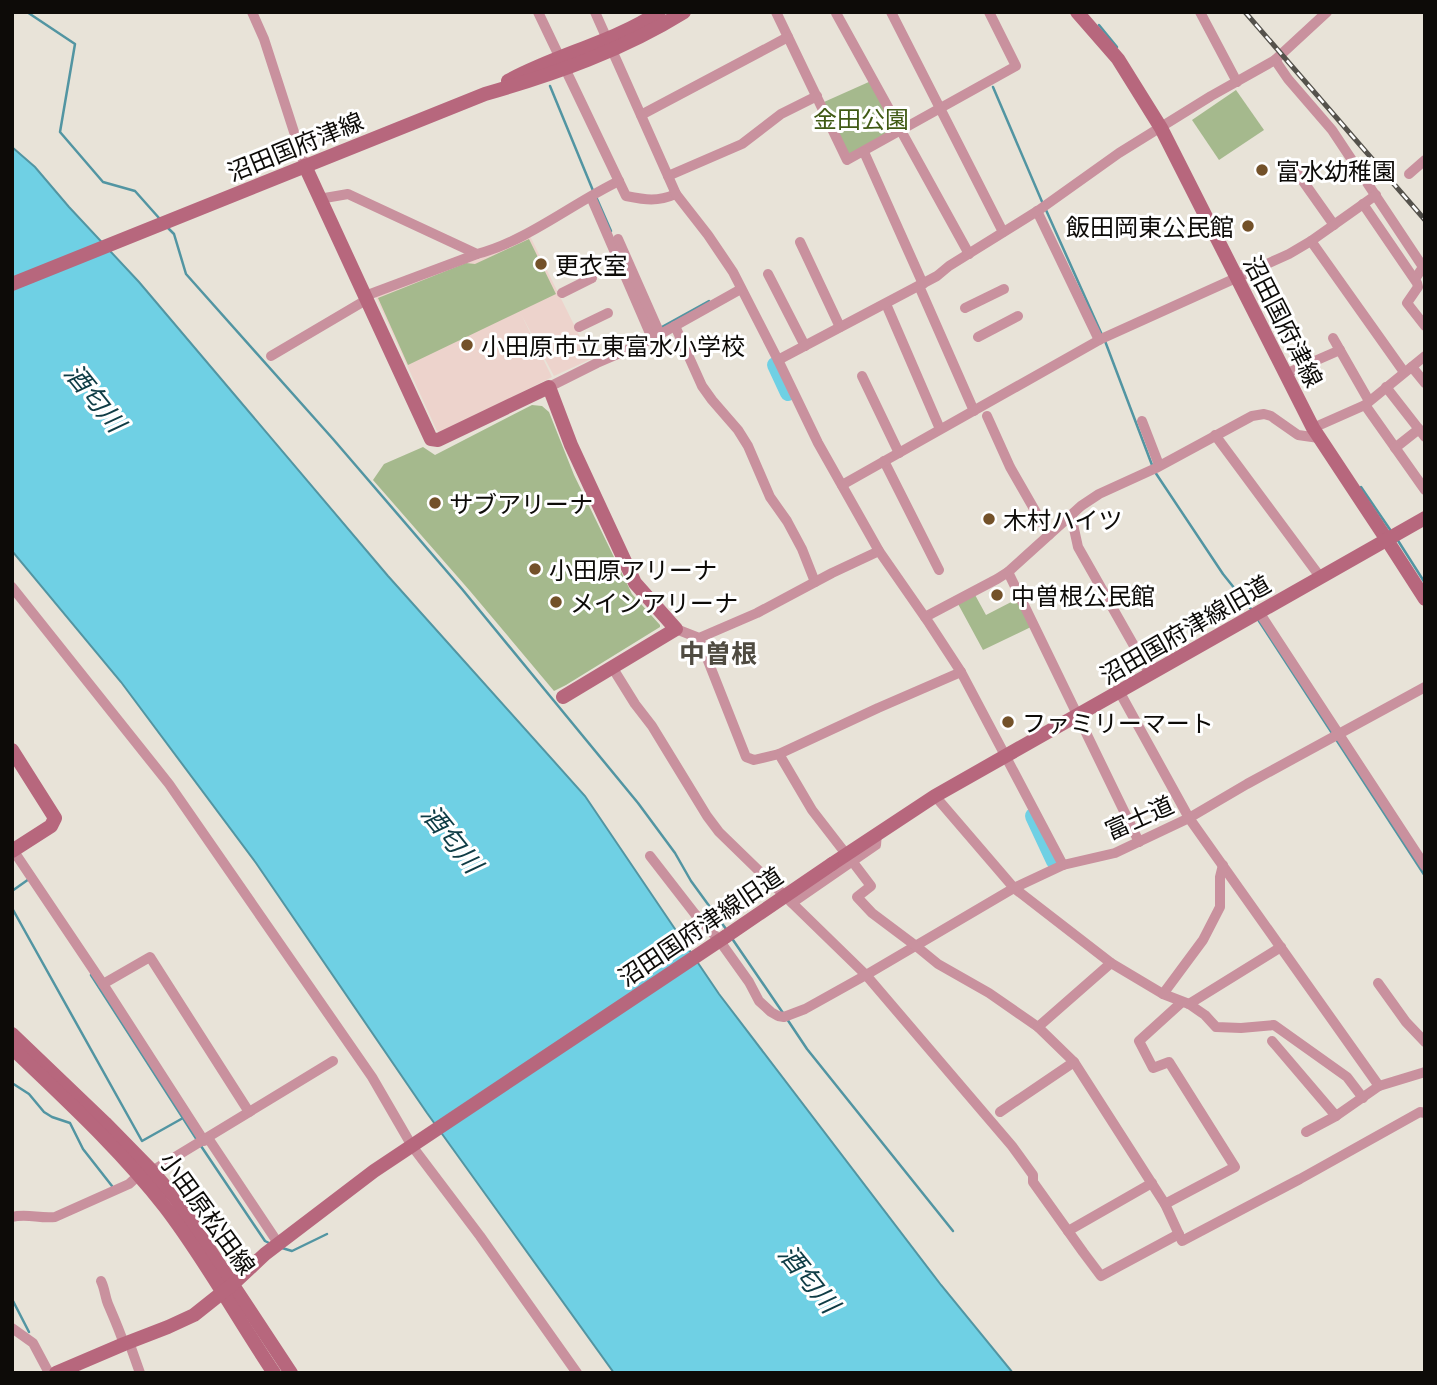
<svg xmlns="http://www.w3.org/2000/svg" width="1437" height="1385" font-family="Barlow,'Noto Sans JP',sans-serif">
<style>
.education{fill:#edd3cc}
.green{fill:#a5b98d}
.water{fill:#6fd0e4;stroke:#5295a2;stroke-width:2}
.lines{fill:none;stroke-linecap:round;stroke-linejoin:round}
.stream{stroke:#5295a2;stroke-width:2.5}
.river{stroke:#6fd0e4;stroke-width:16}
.street{stroke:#c9919e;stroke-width:10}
.secondary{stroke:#b7677d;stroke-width:14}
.rail-casing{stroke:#55524c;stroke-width:5}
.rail{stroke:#fff;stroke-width:2.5;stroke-dasharray:8;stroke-linecap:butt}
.secondary-bridge{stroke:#b7677d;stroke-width:14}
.poi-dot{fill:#735129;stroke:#fff;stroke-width:2.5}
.labels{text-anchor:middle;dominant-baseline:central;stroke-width:6;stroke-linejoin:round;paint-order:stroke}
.park-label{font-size:24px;fill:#405a14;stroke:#fff}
.street-label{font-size:24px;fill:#0d0b08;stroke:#fff}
.poi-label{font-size:24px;fill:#0d0b08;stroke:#fff;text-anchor:start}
.water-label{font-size:26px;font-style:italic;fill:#0e3c45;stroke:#fff}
.neighbourhood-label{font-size:26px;font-weight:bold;fill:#4f4b41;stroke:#fff}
</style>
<rect width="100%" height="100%" fill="#e8e3d8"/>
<polygon class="education" points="530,236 591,359 554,376 521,314 552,377 440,433 437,431 375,295 493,254"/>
<g class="green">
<polygon points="871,81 898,130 849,156 824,102"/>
<polygon points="1236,90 1264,130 1219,160 1192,120"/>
<polygon points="529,239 556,294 408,365 378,298 466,263 475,264"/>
<polygon points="532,405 542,406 549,412 574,475 632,594 660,625 660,627 566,685 554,691 470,591 373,480 384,464 423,447 435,455"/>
<polygon points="974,593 986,615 1019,598 1033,626 983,650 957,602"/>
</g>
<polygon class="water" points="12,147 35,167 69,207 139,282 388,576 585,796 719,994 941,1285 1013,1373 614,1373 427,1113 256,863 121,682 12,551"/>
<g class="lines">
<g class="stream">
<polyline points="27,12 75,44 60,132 103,182 135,191 159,218"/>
<polyline points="1099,25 1117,47"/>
<polyline points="550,86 594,193"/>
<polyline points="993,87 1043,204"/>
<polyline points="597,199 611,231"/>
<polyline points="1046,210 1102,335"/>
<polyline points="168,228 174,234 186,274 333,439 462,589 545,690 638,803 675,853 691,881 726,929"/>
<polyline points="660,328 709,301"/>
<polyline points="1105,341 1152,465"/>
<polyline points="1155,472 1223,574 1251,609"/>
<polyline points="1361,487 1391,531"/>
<polyline points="1397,539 1425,583"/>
<polyline points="1257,618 1425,876"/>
<polyline points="12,891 29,879"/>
<polyline points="12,908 142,1141 183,1118"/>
<polyline points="731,937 783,1013"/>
<polyline points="91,975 197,1140"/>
<polyline points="787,1019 807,1049 953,1231"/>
<polyline points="12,1083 29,1094 44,1112 52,1117 70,1123 83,1149 112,1186"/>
<polyline points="201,1146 265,1241 269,1243"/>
<polyline points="282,1248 292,1251 327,1234"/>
<polyline points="12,1299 29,1332"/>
</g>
<g class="river">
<polyline points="775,365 788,393"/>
<polyline points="1033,816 1054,861"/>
</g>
<g class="street">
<polyline points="252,12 264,39 305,166"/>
<path d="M538,12l88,184c20,4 31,6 50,-2"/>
<polyline points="595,12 676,194 708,235 733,272 778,360 818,443 879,551 929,623 961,672 1063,865"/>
<polyline points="776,12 847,160 1016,66 989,12"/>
<polyline points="891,12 1003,232"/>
<polyline points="1200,12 1237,82"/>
<polyline points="836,13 969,254"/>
<polyline points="1275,60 1288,79 1332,130 1423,267 1415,279"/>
<polyline points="641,115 788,37"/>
<polyline points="864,152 923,284"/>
<polyline points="1293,167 1334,225"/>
<polyline points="1409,174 1425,160"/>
<polyline points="668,176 742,144 781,114 817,96"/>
<polyline points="591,197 652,338"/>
<path d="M319,199l29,-5 129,60c50,-13 96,-51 142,-73"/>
<polyline points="1363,204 1417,283 1418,287 1407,303 1425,326"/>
<polyline points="1037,211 1099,340"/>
<polyline points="618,239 660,334"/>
<polyline points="1311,241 1404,372"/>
<polyline points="800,242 840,327"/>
<polyline points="768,274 805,346"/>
<polyline points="919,286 974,411"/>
<polyline points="562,293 592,278"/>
<polyline points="365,296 477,254"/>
<polyline points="886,304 940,429"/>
<polyline points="965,308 1004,289"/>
<polyline points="675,326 702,386 712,400 738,430 748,446 770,497 787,521 802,549 815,582"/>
<polyline points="579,327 608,313"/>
<polyline points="978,337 1018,316"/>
<polyline points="1333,338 1369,401"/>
<polyline points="271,356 366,300"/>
<polyline points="778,360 937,276 949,266 1039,210 1119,153 1211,96 1275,60 1327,12"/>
<polyline points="1412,367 1425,383"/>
<polyline points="1285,374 1340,350"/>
<polyline points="862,376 899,453"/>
<polyline points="549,387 597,363 648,341 741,289"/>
<polyline points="1386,387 1425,437"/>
<polyline points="1365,405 1425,490"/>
<polyline points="987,416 1010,467 1049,535"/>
<polyline points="1142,421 1159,465"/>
<polyline points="1313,428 1365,405 1425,356"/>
<polyline points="1215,435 1321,578"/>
<polyline points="1395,448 1419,429"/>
<polyline points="884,461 939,570"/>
<polyline points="842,485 1101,339 1289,254 1311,241 1376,195"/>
<polyline points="1071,515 1078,547 1150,674"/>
<polyline points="1008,572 1139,842"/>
<polyline points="12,587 169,784 372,1077 412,1146 480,1236 577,1373"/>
<polyline points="1259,612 1425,866"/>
<polyline points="925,617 997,579 1008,572 1081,506 1099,494 1156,468 1252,416 1264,414 1271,416 1298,435 1319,438"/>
<polyline points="676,629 699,638 757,613 832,573 879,551"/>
<polyline points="699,638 746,757 754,760 779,754 812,810 846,854"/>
<polyline points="612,667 635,704 652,726 707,816 719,832 866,975 1012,1146 1033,1175 1033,1182 1083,1252 1101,1276 1179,1234"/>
<polyline points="1119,691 1189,818 1379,1086 1425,1072"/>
<polyline points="779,754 878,708 961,672"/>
<polyline points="935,796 1014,888 1111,963 1163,994 1189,1004 1205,1015 1216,1027 1241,1028 1274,1025 1347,1077 1363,1098"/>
<polyline points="13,850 103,984 204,1141"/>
<polyline points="650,856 695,914 719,940 749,982 759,1001 771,1012 778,1016 784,1017 805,1009 866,975 1014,888 1063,865 1115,853 1189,818 1247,784 1425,687"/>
<polyline points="852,861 871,886 857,897 872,913 916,946 938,964 989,993 1038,1027 1074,1062 1165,1204 1182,1241 1300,1179 1420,1112 1425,1113"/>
<polyline points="792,903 876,845 877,833"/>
<polyline points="1378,983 1406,1022 1425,1042"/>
<polyline points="103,984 150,957 249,1112"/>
<polyline points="1163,994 1203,940 1220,907 1220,877 1223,865"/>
<polyline points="1189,1004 1281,947"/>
<polyline points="1038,1027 1111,963"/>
<polyline points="1272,1041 1336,1116"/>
<polyline points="1000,1112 1074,1062"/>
<polyline points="1306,1132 1336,1116 1379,1086"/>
<polyline points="208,1138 278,1243"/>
<polyline points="152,1171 333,1061"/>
<polyline points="1165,1204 1235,1167 1169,1062 1153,1068 1139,1041 1182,1002"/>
<path d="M12,1217c15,-4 28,2 43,0l74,-33 10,-9"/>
<polyline points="1068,1231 1152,1183"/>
<path d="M101,1281c4,8 4,16 7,23 6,14 11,25 16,40"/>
<polyline points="12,1328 33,1343 49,1373"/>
<polyline points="129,1342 140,1373"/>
</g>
<g class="secondary">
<polyline points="1077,12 1118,59 1161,128 1313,428 1387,540 1425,599"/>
<path d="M508,81c47,-26 106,-39 151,-69"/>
<polyline points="305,166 431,439 438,440 549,387 571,445 635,583 676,629 563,697"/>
<path d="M12,284l473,-190c70,-20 138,-44 199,-82"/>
<polyline points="12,750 55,818 51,826 12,851"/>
<polyline points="832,864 935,796 1425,518"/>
<polyline points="12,1034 105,1123 152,1171 176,1199 291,1373"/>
<path d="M12,1048c53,51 108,101 153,159 40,52 72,111 109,166"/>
<polyline points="56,1373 124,1344 168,1327 194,1315 233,1284 265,1254 374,1171 725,937"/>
</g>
<g class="rail-casing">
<polyline id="rail" points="1245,12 1425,220"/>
</g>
<use href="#rail" class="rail"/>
<polyline class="secondary-bridge" points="725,937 832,864"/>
</g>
<g class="poi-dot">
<circle cx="1262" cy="170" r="7"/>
<circle cx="1248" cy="226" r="7"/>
<circle cx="541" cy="264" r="7"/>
<circle cx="467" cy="345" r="7"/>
<circle cx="435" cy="503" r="7"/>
<circle cx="989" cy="519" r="7"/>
<circle cx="535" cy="569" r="7"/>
<circle cx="997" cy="595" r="7"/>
<circle cx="556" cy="602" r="7"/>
<circle cx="1008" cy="722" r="7"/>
</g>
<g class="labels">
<g class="park-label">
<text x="861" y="118">金田公園</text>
</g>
<g class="street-label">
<text transform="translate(295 146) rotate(-22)">沼田国府津線</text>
<text transform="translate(1284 321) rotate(63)">沼田国府津線</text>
<text transform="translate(1185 629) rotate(-30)">沼田国府津線旧道</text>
<text transform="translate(1139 817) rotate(-24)">富士道</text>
<text transform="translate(700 926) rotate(-34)">沼田国府津線旧道</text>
<text transform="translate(208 1213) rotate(54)">小田原松田線</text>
</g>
<g class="poi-label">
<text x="1276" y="170">富水幼稚園</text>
<text x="1234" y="226" text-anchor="end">飯田岡東公民館</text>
<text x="555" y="264">更衣室</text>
<text x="481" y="345">小田原市立東富水小学校</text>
<text x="449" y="503">サブアリーナ</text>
<text x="1003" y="519">木村ハイツ</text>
<text x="549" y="569">小田原アリーナ</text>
<text x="1011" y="595">中曽根公民館</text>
<text x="570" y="602">メインアリーナ</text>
<text x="1022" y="722">ファミリーマート</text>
</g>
<g class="water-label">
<text transform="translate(96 397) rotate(51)">酒匂川</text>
<text transform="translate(453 838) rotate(51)">酒匂川</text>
<text transform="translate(810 1278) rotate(51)">酒匂川</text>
</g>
<g class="neighbourhood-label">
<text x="718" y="652">中曽根</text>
</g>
</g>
<rect width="1437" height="1385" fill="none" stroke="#0d0b08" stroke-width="28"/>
</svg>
